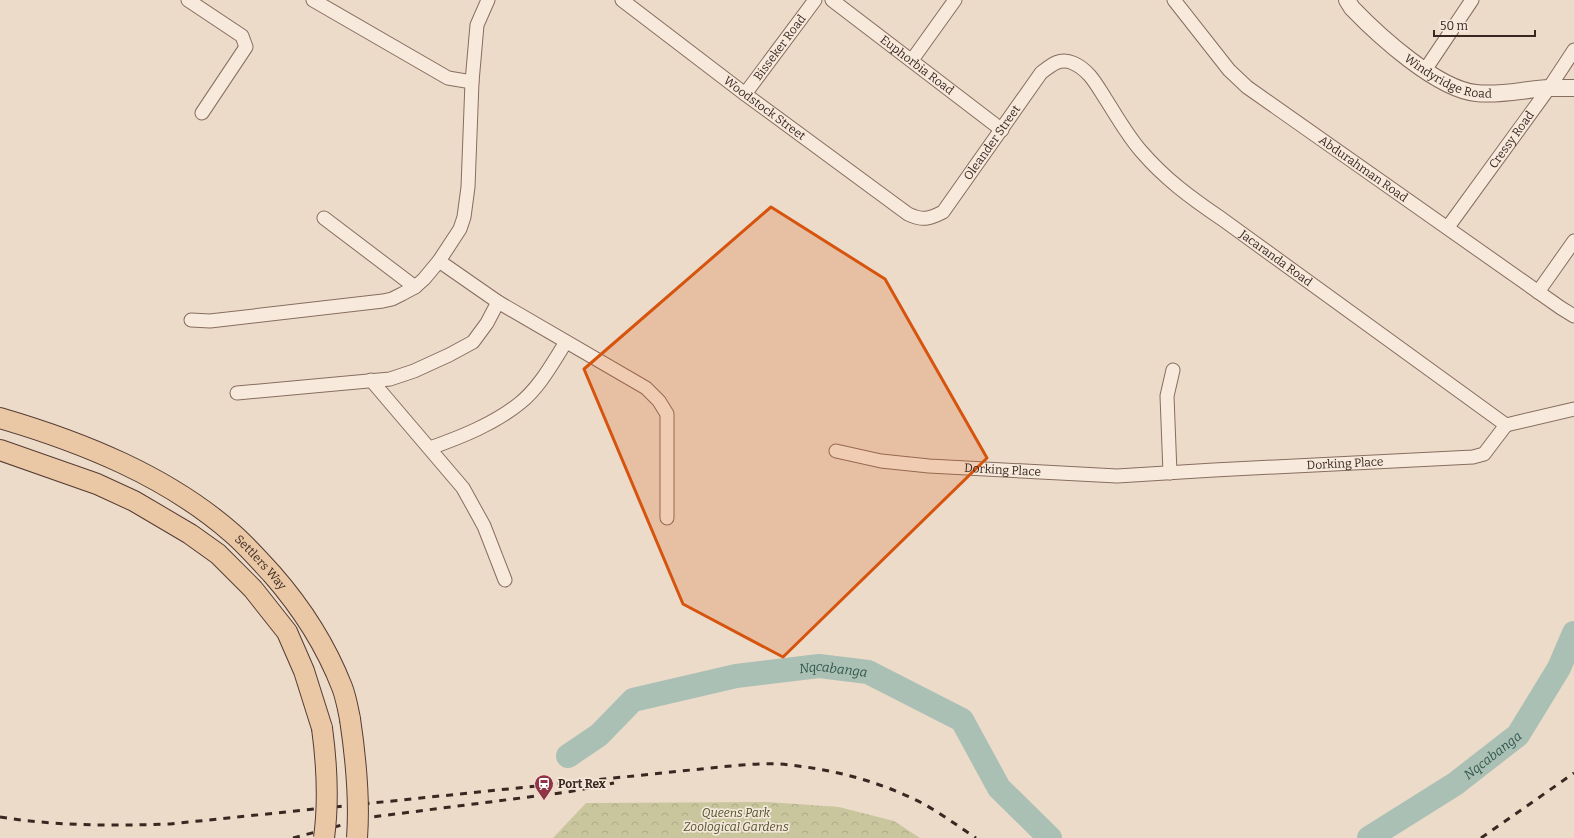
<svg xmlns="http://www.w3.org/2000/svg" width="1574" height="838" font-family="Bitter,serif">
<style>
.park{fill:url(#park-crowns)}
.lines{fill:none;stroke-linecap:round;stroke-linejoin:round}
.river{stroke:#aac0b5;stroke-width:24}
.minor-casing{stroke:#876d5f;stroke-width:15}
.tertiary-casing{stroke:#876d5f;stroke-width:18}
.primary-casing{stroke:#553c33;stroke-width:22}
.minor{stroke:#f7eadc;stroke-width:13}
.tertiary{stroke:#f7eadc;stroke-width:16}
.primary{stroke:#ebc8a5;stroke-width:20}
.rail{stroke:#392822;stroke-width:3;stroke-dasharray:7 7;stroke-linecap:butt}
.primary-bridge-casing{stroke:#553c33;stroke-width:22;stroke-linecap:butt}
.primary-bridge{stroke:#ebc8a5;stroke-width:20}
.marked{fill:#d6540e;fill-opacity:0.2;stroke:#d6540e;stroke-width:3;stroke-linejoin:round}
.labels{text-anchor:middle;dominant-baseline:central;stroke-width:3.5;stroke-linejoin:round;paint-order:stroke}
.street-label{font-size:12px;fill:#392822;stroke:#f4e6d9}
.poi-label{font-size:12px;font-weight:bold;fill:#392822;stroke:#f4e6d9;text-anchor:start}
.park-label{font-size:12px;font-style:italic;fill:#51532a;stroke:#f4e6d9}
.water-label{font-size:13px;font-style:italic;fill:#32574d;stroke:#f4e6d9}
</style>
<defs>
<pattern id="park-crowns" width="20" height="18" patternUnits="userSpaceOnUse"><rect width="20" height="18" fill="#c9c69e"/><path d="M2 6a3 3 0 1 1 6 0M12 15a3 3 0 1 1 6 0" fill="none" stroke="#adaa88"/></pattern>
</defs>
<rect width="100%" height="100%" fill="#ecdbc9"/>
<polygon class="park" points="768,802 839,807 894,821 920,838 553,838 586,803"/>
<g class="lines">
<g class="river">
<path id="s1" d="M568,756l31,-21 34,-35 103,-24 83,-10 49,6 94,48 37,68 51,50"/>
<path id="s2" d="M1369,838l86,-54 63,-49 41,-67 15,-35"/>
</g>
<g class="minor-casing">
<g id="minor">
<polyline points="188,0 242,36 246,47 202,113"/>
<polyline points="313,0 448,78 472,82"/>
<path id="s3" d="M622,0l123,94 163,120c15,7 21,5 35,-2l98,-139c10,-8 19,-16 32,-10 16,7 23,21 32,35 11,17 22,37 36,53 24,28 50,47 81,68l284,206"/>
<path id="s4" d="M832,0l170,130"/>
<path id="s5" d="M1174,0l55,70 18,17 314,221 13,8"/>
<polyline points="912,60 955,0"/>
<polyline points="1425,70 1472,0"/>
<path id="s6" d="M745,94l70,-94"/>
<polyline points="324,218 415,287"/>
<path id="s7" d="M1448,227l101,-139 25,-38"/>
<polyline points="439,261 498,302 646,388 659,401 667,414 667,518"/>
<polyline points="1538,292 1574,241"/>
<polyline points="191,320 210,321 383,301 392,299 402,294 415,287 424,279 439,261 460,229 464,217 468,187 472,82 477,25 488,0"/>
<polyline points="371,380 463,488 484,526 505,580"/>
<polyline points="237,393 390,379 414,371 449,355 473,342 487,323 498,302"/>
<polyline points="1506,425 1574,409"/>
<path d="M430,448c31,-11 64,-24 90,-45 20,-16 33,-41 46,-61"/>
<path id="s8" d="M836,451l45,10 48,5 188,10 97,-6 259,-13 11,-3 22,-29"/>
<polyline points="1170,473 1167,396 1173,370"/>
</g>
</g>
<g class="tertiary-casing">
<g id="tertiary">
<path id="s9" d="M1347,0l5,8c27,28 85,81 124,85 25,3 49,-4 74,-5 8,0 16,0 24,0"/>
</g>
</g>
<g class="primary-casing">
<g id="primary">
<path id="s10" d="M0,418c82,24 167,58 232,115 14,12 27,27 40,41 29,33 54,72 70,113 4,10 6,22 8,32"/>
<polyline points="0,450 97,484 134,501 190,534 218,554 253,589 287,632 304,671 322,728"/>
</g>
</g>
<use href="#minor" class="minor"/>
<use href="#tertiary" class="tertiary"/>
<use href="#primary" class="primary"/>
<g class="rail">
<path d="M0,817c57,9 112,9 170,7l550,-57c23,-2 47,-5 70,-2 46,5 91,17 132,38 18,10 36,23 54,35"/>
<polyline points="293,838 372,817 568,792 614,783"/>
<polyline points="1481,838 1574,773"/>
</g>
<g class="primary-bridge-casing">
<g id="primary-bridge">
<path d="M350,719c6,40 10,79 7,119"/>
<path d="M322,728c5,37 7,73 2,110"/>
</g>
</g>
<use href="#primary-bridge" class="primary-bridge"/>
</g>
<path class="marked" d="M771,207l114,72 102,179 -204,199 -100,-53 -99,-235z"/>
<defs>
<g id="station-pin" transform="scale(1)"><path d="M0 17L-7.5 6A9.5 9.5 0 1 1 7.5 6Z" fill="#913446" stroke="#f4e6d9"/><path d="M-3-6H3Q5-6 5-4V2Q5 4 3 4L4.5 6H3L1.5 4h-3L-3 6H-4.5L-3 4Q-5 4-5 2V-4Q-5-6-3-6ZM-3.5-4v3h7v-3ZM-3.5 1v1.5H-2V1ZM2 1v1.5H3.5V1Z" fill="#fff"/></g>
</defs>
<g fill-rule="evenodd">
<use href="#station-pin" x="544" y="784"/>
</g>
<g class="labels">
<g class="street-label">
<text stroke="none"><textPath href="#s6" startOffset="58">Bisseker Road</textPath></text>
<text stroke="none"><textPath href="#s4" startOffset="107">Euphorbia Road</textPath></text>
<text stroke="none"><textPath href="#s9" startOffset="130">Windyridge Road</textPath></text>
<text stroke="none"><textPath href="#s3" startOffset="179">Woodstock Street</textPath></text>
<text stroke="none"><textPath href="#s7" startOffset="108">Cressy Road</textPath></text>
<text stroke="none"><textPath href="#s3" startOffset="479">Oleander Street</textPath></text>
<text stroke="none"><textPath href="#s5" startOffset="256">Abdurahman Road</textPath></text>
<text stroke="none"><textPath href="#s3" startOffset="885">Jacaranda Road</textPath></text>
<text stroke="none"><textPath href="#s8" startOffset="511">Dorking Place</textPath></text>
<text stroke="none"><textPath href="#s8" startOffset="168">Dorking Place</textPath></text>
<text stroke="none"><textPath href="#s10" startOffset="302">Settlers Way</textPath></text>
</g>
<g class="poi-label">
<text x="558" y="784">Port Rex</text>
</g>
<g class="park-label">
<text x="736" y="813">Queens Park<tspan x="736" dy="14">Zoological Gardens</tspan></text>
</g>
<g class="water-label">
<text stroke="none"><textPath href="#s1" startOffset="290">Nqcabanga</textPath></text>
<text stroke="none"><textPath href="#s2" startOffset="149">Nqcabanga</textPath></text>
</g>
</g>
<path d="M1434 30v6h101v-6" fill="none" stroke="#392822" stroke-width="2"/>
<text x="1440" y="30" font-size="12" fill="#392822" stroke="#f4e6d9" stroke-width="3" paint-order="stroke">50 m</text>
</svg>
